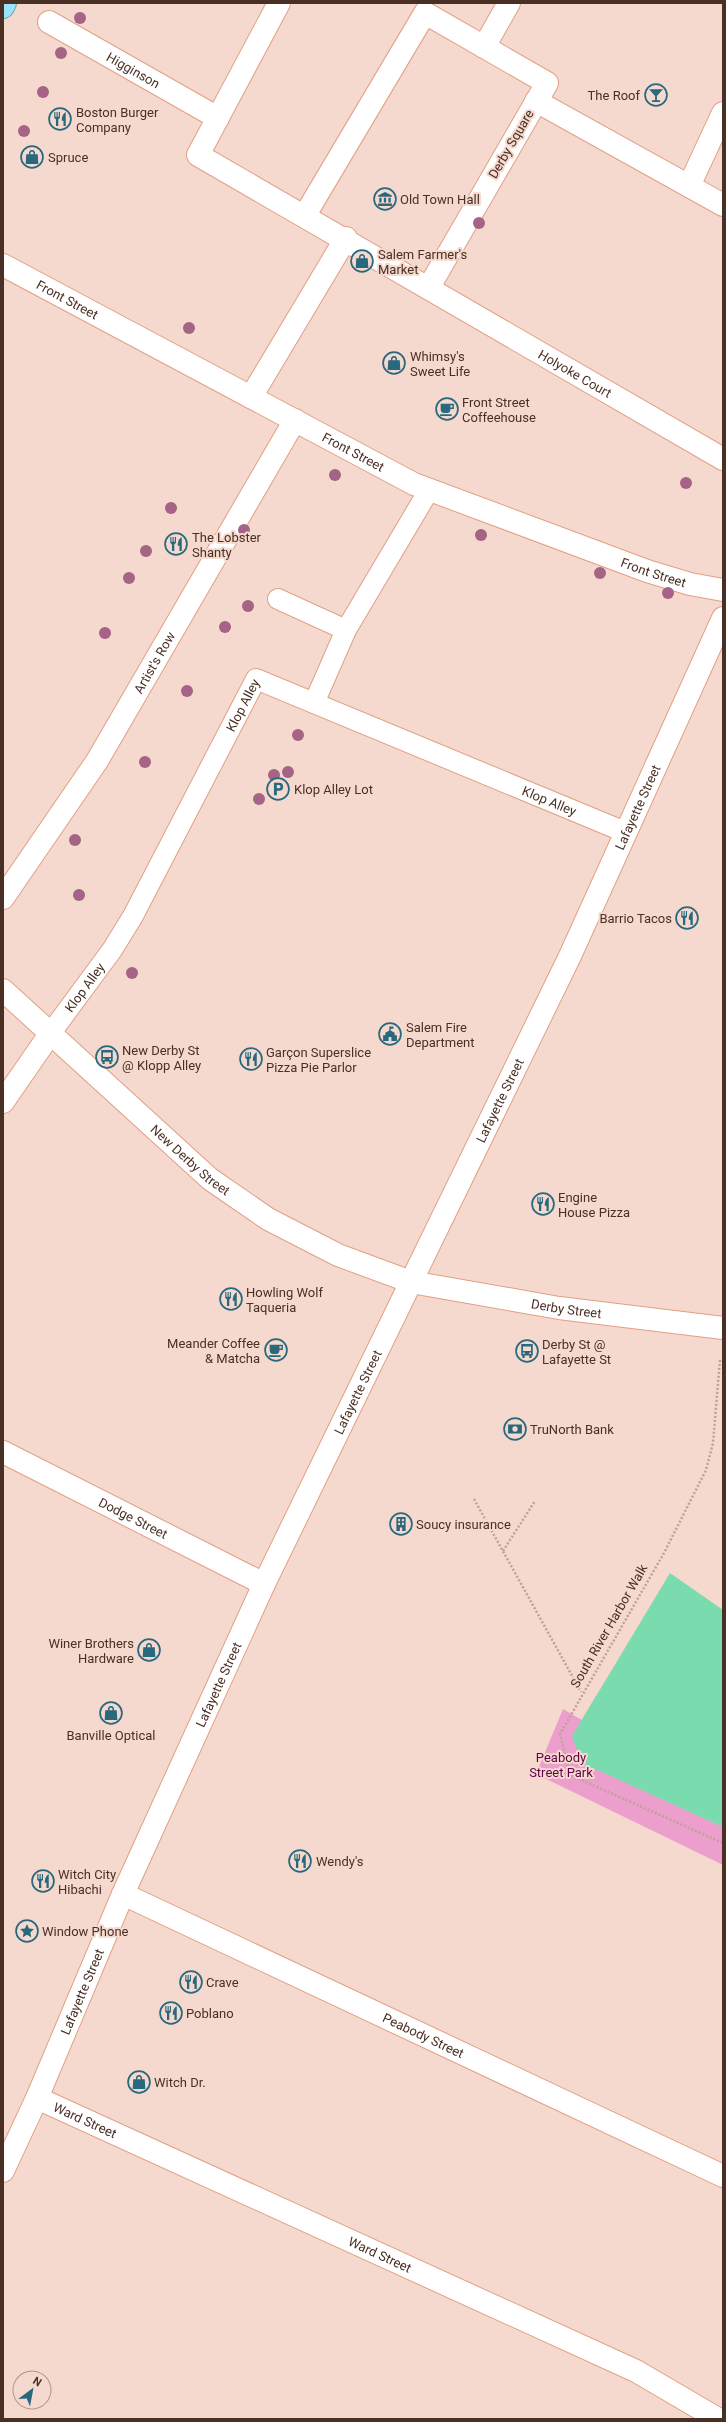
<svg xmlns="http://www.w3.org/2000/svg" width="726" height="2422" font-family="Roboto,sans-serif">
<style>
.green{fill:#ec9ecd}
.water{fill:#7adbaf}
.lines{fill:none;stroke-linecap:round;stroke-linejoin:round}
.service-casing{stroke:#e29f84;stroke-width:22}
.pedestrian-casing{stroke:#e29f84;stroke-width:24}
.minor-casing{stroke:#e29f84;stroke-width:24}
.secondary-casing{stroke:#e29f84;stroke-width:24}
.trunk-casing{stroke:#6e9faf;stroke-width:24}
.path{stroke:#bfa297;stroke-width:2.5;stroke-dasharray:2 2;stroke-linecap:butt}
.service{stroke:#fff;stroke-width:20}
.pedestrian{stroke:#fff;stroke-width:22}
.minor{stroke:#fff;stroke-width:22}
.secondary{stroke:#fff;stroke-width:22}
.trunk{stroke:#9be2fb;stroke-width:22}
.tree{fill:#a56385}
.labels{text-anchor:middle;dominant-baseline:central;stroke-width:4;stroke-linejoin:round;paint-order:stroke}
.street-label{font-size:13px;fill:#4a2f24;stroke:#f6d9ce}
.poi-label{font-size:13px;fill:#4a2f24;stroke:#f6d9ce;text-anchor:start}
.park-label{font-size:13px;fill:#63024a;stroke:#f6d9ce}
</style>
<rect width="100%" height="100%" fill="#f6d9ce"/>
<polygon class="green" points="596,1696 647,1792 723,1827 723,1865 536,1774 563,1709 582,1720"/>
<polygon class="water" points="670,1573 723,1610 723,1827 582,1763 572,1736"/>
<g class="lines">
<g class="service-casing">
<g id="service">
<polyline points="278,599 346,630 429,490"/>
<polyline points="314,703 346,630"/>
<path id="s1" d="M50,1034l62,-84 21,-34 123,-237 369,153"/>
</g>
</g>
<g class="pedestrian-casing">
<g id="pedestrian">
<path id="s2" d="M279,3l-81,152 525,304"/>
<path id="s3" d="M49,22l169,96"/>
<polyline points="484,47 509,3"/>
<polyline points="536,101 723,205"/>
<polyline points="689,186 723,113"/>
<polyline points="305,215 425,13 547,83 429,287"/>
<polyline points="251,397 346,238"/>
<path id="s4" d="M3,898l94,-137 198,-341"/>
</g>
</g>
<g class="minor-casing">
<g id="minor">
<path id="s5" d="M3,265l411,219 233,87 43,13 33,6"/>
<polyline points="3,1102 50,1034"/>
<path id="s6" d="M411,1282l159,-326 153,-338"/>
<path id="s7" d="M3,1452l261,132"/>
<path id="s8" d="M123,1894l600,282"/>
<path id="s9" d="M37,2098l599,273 82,48"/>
</g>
</g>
<g class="secondary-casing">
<g id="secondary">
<path id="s10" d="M3,990l207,189 58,40 70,36 73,27 148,26 164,20"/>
<path id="s11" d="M3,2171l34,-73 86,-204 141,-310 147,-302"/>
</g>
</g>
<g class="trunk-casing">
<polyline id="trunk" points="3,7 5,3"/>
</g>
<g class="path">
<polyline points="720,1360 713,1443 706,1470 664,1553 560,1734 570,1775 723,1843"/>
<polyline points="474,1499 581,1692"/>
<polyline points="503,1551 535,1501"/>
</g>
<use href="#service" class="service"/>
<use href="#pedestrian" class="pedestrian"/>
<use href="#minor" class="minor"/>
<use href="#secondary" class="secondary"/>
<use href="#trunk" class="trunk"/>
</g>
<g class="tree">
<circle cx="80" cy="18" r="6"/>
<circle cx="61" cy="53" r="6"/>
<circle cx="43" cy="92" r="6"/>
<circle cx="24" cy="131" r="6"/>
<circle cx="479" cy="223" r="6"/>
<circle cx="189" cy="328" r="6"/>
<circle cx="335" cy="475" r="6"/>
<circle cx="686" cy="483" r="6"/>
<circle cx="171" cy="508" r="6"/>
<circle cx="244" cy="530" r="6"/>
<circle cx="481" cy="535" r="6"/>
<circle cx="146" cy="551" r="6"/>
<circle cx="600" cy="573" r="6"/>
<circle cx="129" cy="578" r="6"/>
<circle cx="668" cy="593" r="6"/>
<circle cx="248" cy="606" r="6"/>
<circle cx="225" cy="627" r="6"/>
<circle cx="105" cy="633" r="6"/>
<circle cx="187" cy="691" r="6"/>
<circle cx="298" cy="735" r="6"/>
<circle cx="145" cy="762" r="6"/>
<circle cx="288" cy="772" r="6"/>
<circle cx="274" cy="775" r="6"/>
<circle cx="259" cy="799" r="6"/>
<circle cx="75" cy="840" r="6"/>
<circle cx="79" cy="895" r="6"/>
<circle cx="132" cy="973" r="6"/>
</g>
<defs>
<g id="bar-ring" transform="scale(1.15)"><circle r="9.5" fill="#f6d9ce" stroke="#29697d" stroke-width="1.5"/><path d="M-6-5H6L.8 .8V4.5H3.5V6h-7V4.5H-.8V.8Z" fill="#29697d"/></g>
<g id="restaurant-ring" transform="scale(1.15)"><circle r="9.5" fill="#f6d9ce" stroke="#29697d" stroke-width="1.5"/><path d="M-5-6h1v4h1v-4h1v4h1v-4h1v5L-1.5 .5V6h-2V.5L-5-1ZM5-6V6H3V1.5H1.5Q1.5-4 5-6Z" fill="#29697d"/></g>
<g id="shop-ring" transform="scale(1.15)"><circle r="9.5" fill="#f6d9ce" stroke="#29697d" stroke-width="1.5"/><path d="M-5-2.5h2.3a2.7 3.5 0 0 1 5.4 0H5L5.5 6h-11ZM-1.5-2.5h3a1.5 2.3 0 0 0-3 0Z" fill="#29697d"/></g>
<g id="museum-ring" transform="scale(1.15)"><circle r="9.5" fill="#f6d9ce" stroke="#29697d" stroke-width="1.5"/><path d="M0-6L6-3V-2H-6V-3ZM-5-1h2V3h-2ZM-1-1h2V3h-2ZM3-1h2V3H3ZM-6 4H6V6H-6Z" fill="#29697d"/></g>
<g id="cafe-ring" transform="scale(1.15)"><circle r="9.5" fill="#f6d9ce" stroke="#29697d" stroke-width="1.5"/><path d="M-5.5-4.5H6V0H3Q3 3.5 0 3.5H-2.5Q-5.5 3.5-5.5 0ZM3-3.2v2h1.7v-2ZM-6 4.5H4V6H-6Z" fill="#29697d"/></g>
<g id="parking-ring" transform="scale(1.15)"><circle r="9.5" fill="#f6d9ce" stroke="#29697d" stroke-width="1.5"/><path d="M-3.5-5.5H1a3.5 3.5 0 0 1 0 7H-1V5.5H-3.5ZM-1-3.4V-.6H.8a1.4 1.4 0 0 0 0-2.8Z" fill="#29697d"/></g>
<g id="civic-ring" transform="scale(1.15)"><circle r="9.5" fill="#f6d9ce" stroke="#29697d" stroke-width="1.5"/><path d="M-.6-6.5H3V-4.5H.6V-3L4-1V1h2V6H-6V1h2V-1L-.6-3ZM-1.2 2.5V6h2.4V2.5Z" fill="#29697d"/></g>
<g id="bus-ring" transform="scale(1.15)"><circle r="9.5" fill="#f6d9ce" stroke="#29697d" stroke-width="1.5"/><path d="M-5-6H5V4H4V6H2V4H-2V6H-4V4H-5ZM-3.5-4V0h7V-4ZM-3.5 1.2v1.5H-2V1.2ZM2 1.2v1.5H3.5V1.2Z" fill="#29697d"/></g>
<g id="bank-ring" transform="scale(1.15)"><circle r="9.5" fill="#f6d9ce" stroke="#29697d" stroke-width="1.5"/><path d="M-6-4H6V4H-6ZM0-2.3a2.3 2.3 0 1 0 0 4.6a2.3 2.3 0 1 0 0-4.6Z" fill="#29697d"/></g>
<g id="building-ring" transform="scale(1.15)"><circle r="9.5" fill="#f6d9ce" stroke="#29697d" stroke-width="1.5"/><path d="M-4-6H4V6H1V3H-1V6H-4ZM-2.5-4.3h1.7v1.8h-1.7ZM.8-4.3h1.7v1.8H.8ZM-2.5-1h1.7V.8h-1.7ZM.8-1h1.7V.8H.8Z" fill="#29697d"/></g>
<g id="sight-ring" transform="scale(1.15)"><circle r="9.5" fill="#f6d9ce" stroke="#29697d" stroke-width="1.5"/><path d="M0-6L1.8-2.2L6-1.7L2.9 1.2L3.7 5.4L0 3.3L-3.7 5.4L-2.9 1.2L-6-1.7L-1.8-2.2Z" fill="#29697d"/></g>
</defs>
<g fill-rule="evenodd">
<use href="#bar-ring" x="656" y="95"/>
<use href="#restaurant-ring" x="60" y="119"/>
<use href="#shop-ring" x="32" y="157"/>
<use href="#museum-ring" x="385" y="199"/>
<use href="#shop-ring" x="362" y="261"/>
<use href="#shop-ring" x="394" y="363"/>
<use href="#cafe-ring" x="447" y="409"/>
<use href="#restaurant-ring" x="176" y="544"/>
<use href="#parking-ring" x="278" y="789"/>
<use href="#restaurant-ring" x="687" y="918"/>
<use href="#civic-ring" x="390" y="1034"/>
<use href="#bus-ring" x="107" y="1057"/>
<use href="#restaurant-ring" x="251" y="1059"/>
<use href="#restaurant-ring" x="543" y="1204"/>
<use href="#restaurant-ring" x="231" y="1299"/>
<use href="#cafe-ring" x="276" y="1350"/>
<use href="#bus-ring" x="527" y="1351"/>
<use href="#bank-ring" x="515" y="1429"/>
<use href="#building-ring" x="401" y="1524"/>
<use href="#shop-ring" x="149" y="1650"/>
<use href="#shop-ring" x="111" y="1713"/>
<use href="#restaurant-ring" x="300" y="1861"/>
<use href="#restaurant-ring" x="43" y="1881"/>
<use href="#sight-ring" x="27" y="1931"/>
<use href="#restaurant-ring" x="191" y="1982"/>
<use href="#restaurant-ring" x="171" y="2013"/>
<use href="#shop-ring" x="139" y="2082"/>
</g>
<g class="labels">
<g class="street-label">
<text stroke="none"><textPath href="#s3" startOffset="97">Higginson</textPath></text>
<text transform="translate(511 144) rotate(-60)">Derby Square</text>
<text stroke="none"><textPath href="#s5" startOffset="73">Front Street</textPath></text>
<text stroke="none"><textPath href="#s2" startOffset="608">Holyoke Court</textPath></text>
<text stroke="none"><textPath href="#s5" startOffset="397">Front Street</textPath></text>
<text stroke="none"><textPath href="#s5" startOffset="721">Front Street</textPath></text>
<text stroke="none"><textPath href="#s4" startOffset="280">Artist's Row</textPath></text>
<text stroke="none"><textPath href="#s1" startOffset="382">Klop Alley</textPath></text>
<text stroke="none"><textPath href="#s1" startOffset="729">Klop Alley</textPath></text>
<text stroke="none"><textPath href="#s6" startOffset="526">Lafayette Street</textPath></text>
<text stroke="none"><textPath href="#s1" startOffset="58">Klop Alley</textPath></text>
<text stroke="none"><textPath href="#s6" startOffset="202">Lafayette Street</textPath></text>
<text stroke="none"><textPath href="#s10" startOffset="253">New Derby Street</textPath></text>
<text stroke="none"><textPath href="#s10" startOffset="665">Derby Street</textPath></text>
<text stroke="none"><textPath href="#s11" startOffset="856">Lafayette Street</textPath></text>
<text stroke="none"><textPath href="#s7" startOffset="146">Dodge Street</textPath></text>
<text transform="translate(609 1626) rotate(-60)">South River Harbor Walk</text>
<text stroke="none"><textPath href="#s11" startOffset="532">Lafayette Street</textPath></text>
<text stroke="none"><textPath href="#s11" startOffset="196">Lafayette Street</textPath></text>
<text stroke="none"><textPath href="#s8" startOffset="332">Peabody Street</textPath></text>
<text stroke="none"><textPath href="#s9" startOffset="53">Ward Street</textPath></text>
<text stroke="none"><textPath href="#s9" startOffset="377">Ward Street</textPath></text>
</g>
<g class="poi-label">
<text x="640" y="95" text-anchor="end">The Roof</text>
<text x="76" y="112">Boston Burger<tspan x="76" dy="15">Company</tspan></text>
<text x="48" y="157">Spruce</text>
<text x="400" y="199">Old Town Hall</text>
<text x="378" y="254">Salem Farmer's<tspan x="378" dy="15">Market</tspan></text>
<text x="410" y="356">Whimsy's<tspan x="410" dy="15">Sweet Life</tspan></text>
<text x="462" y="402">Front Street<tspan x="462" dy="15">Coffeehouse</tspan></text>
<text x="192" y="537">The Lobster<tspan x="192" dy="15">Shanty</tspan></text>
<text x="294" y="789">Klop Alley Lot</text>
<text x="672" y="918" text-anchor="end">Barrio Tacos</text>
<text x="406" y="1027">Salem Fire<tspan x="406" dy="15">Department</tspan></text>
<text x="122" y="1050">New Derby St<tspan x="122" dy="15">@ Klopp Alley</tspan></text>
<text x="266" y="1052">Garçon Superslice<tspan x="266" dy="15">Pizza Pie Parlor</tspan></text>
<text x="558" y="1197">Engine<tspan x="558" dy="15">House Pizza</tspan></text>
<text x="246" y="1292">Howling Wolf<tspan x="246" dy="15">Taqueria</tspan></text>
<text x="260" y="1343" text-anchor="end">Meander Coffee<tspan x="260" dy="15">&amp; Matcha</tspan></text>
<text x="542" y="1344">Derby St @<tspan x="542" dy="15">Lafayette St</tspan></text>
<text x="530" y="1429">TruNorth Bank</text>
<text x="416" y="1524">Soucy insurance</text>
<text x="134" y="1643" text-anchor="end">Winer Brothers<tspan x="134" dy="15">Hardware</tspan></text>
<text x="111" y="1735" text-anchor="middle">Banville Optical</text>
<text x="316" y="1861">Wendy's</text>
<text x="58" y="1874">Witch City<tspan x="58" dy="15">Hibachi</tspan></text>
<text x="42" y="1931">Window Phone</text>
<text x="206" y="1982">Crave</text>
<text x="186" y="2013">Poblano</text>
<text x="154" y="2082">Witch Dr.</text>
</g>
<g class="park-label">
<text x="561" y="1757">Peabody<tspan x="561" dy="15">Street Park</tspan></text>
</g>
</g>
<rect width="726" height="2422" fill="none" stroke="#4a2f24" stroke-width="8"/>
<g transform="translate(32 2390) rotate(32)"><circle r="19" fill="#f6d9ce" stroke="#b1958a"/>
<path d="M0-3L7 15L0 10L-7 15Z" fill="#29697d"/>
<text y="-6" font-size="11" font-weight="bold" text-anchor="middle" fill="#4a2f24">N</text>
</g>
</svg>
